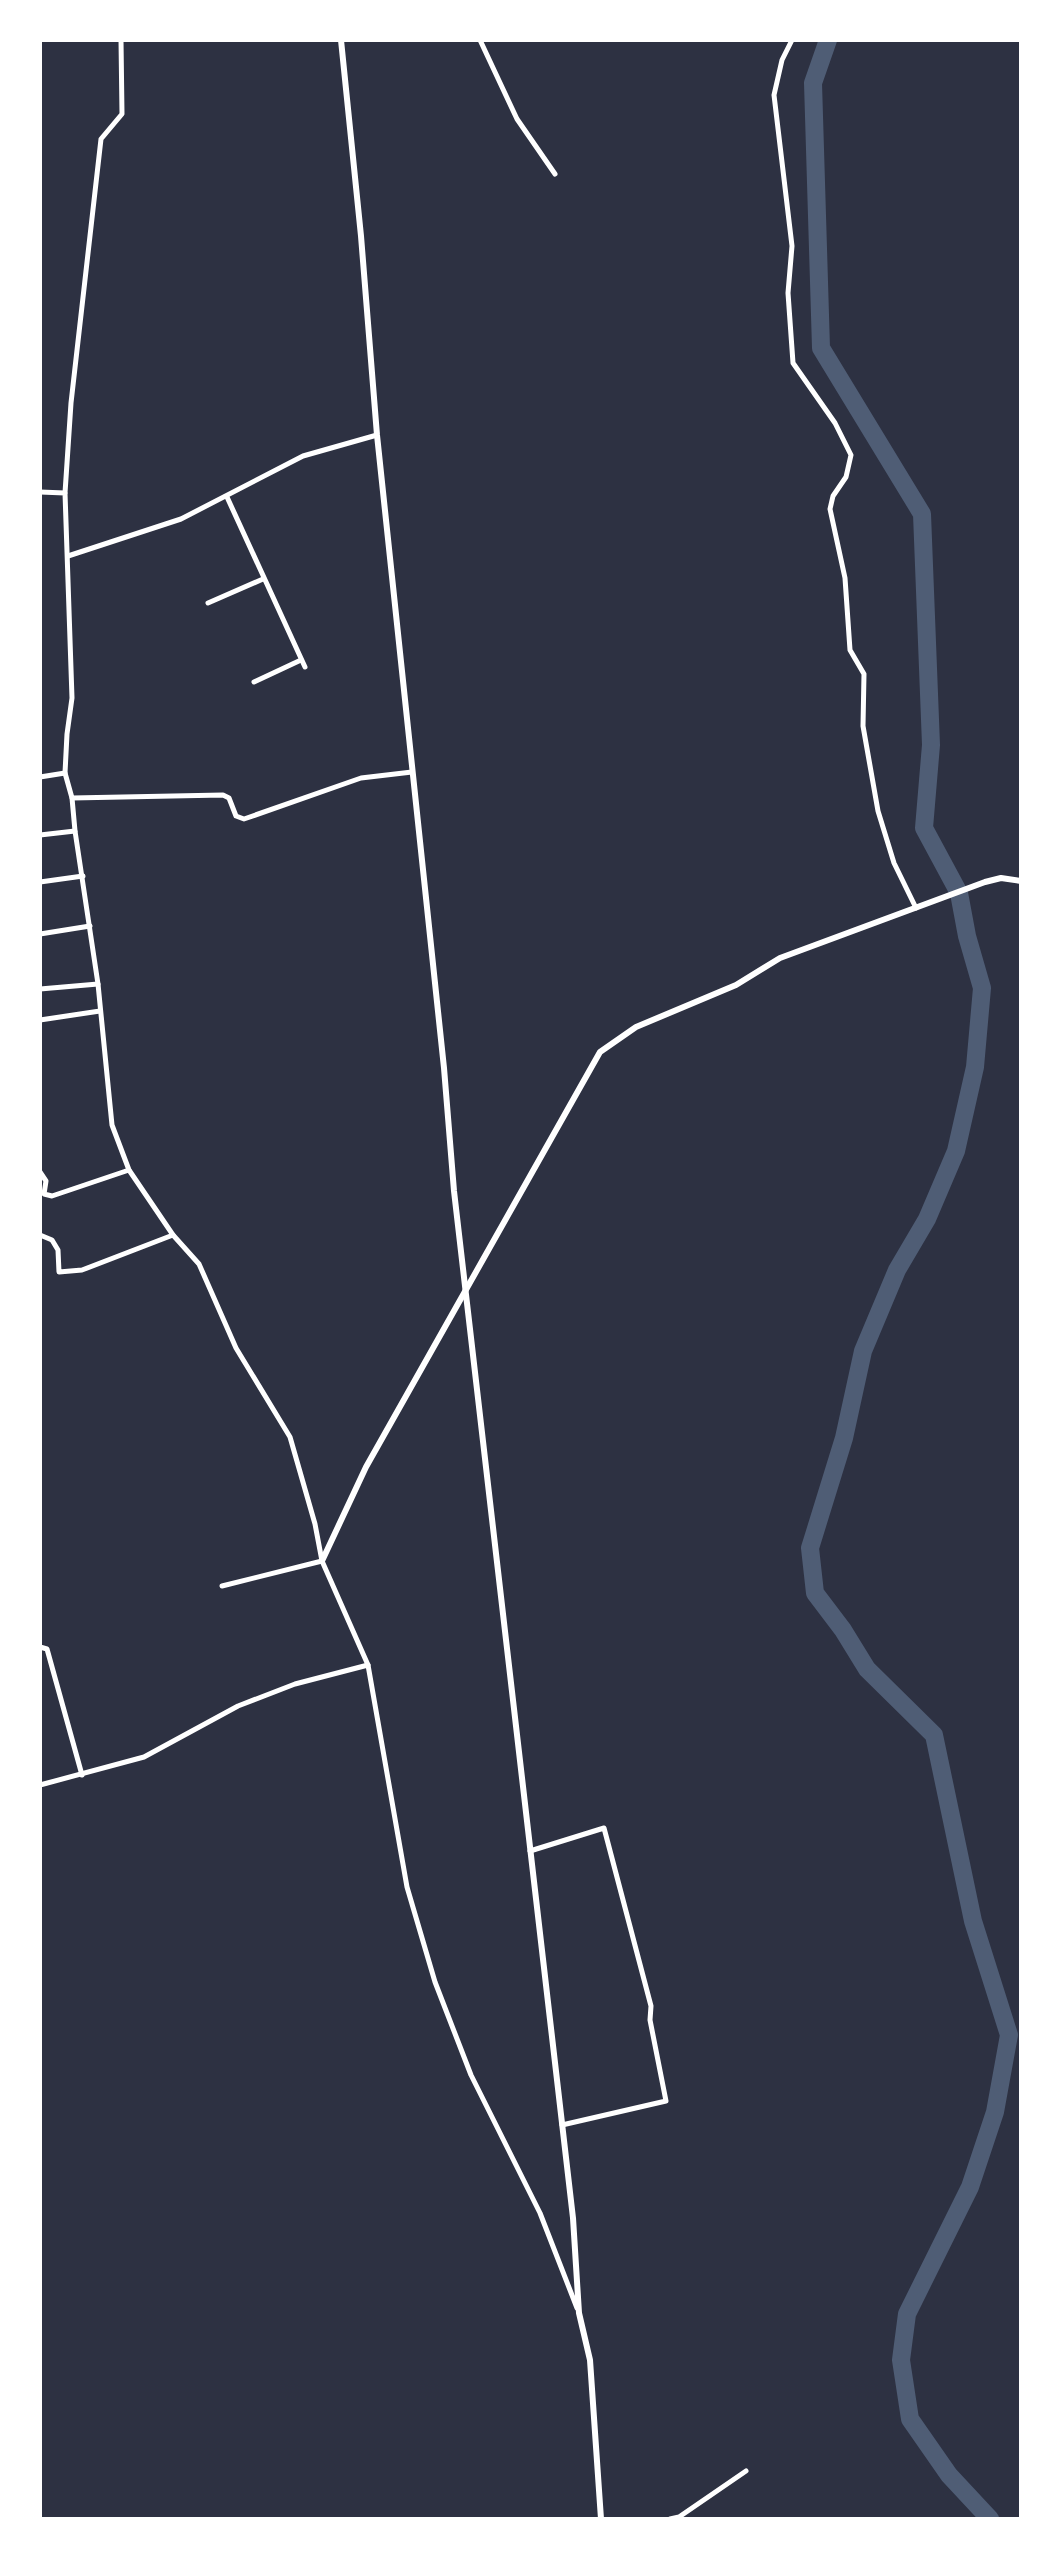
<svg xmlns="http://www.w3.org/2000/svg" width="1061" height="2559" font-family="'Public Sans',sans-serif">
<style>
.lines{fill:none;stroke-linecap:round;stroke-linejoin:round}
.river{stroke:#4f5d75;stroke-width:18}
.minor{stroke:#fff;stroke-width:5}
.tertiary{stroke:#fff;stroke-width:6}
</style>
<rect width="100%" height="100%" fill="#2d3142"/>
<g class="lines">
<polyline class="river" points="828,40 813,83 821,348 922,514 931,745 924,828 959,893 967,936 982,988 975,1067 956,1151 927,1219 897,1270 863,1351 844,1438 810,1548 815,1593 843,1630 867,1669 934,1735 973,1921 1009,2035 995,2112 970,2187 907,2314 901,2360 910,2419 949,2475 990,2519"/>
<g class="minor">
<polyline points="480,40 517,119 555,174"/>
<polyline points="792,40 782,60 774,95 792,246 788,293 793,363 835,423 851,455 846,477 833,496 830,509 845,578 850,650 864,674 863,726 878,811 894,863 916,908"/>
<polyline points="40,492 65,493 72,698 67,734 65,773 72,798 75,831 98,984 112,1125 129,1170 173,1235 199,1264 236,1348 290,1437 315,1524 322,1561 368,1665 407,1887 435,1982 471,2075 540,2213 577,2308"/>
<polyline points="65,493 71,403 101,139 122,114 121,40"/>
<polyline points="227,497 305,667"/>
<polyline points="68,556 181,519 303,456 377,435"/>
<polyline points="208,603 263,579"/>
<polyline points="254,682 301,660"/>
<polyline points="40,777 65,773"/>
<polyline points="72,798 223,795 229,798 236,816 244,819 361,778 412,772"/>
<polyline points="40,835 75,831"/>
<polyline points="40,882 83,876"/>
<polyline points="40,934 90,926"/>
<polyline points="40,989 98,984"/>
<polyline points="40,1020 100,1011"/>
<polyline points="40,1172 46,1181 44,1194 52,1196 129,1170"/>
<polyline points="40,1235 52,1240 58,1250 59,1272 82,1270 173,1235"/>
<polyline points="222,1586 322,1561"/>
<polyline points="40,1647 47,1649 82,1775"/>
<polyline points="40,1785 144,1757 238,1706 295,1684 368,1665"/>
<polyline points="530,1851 604,1828 651,2006 650,2020 666,2101 562,2125"/>
<polyline points="670,2519 679,2517 746,2471"/>
</g>
<g class="tertiary">
<polyline points="341,40 361,236 377,435 444,1068 454,1191 573,2218 579,2313 590,2360 601,2519"/>
<polyline points="322,1561 366,1467 600,1052 636,1027 736,985 780,958 985,882 1001,878 1021,881"/>
</g>
</g>
<rect width="1061" height="2559" fill="none" stroke="#ffffff" stroke-width="84"/>
</svg>
